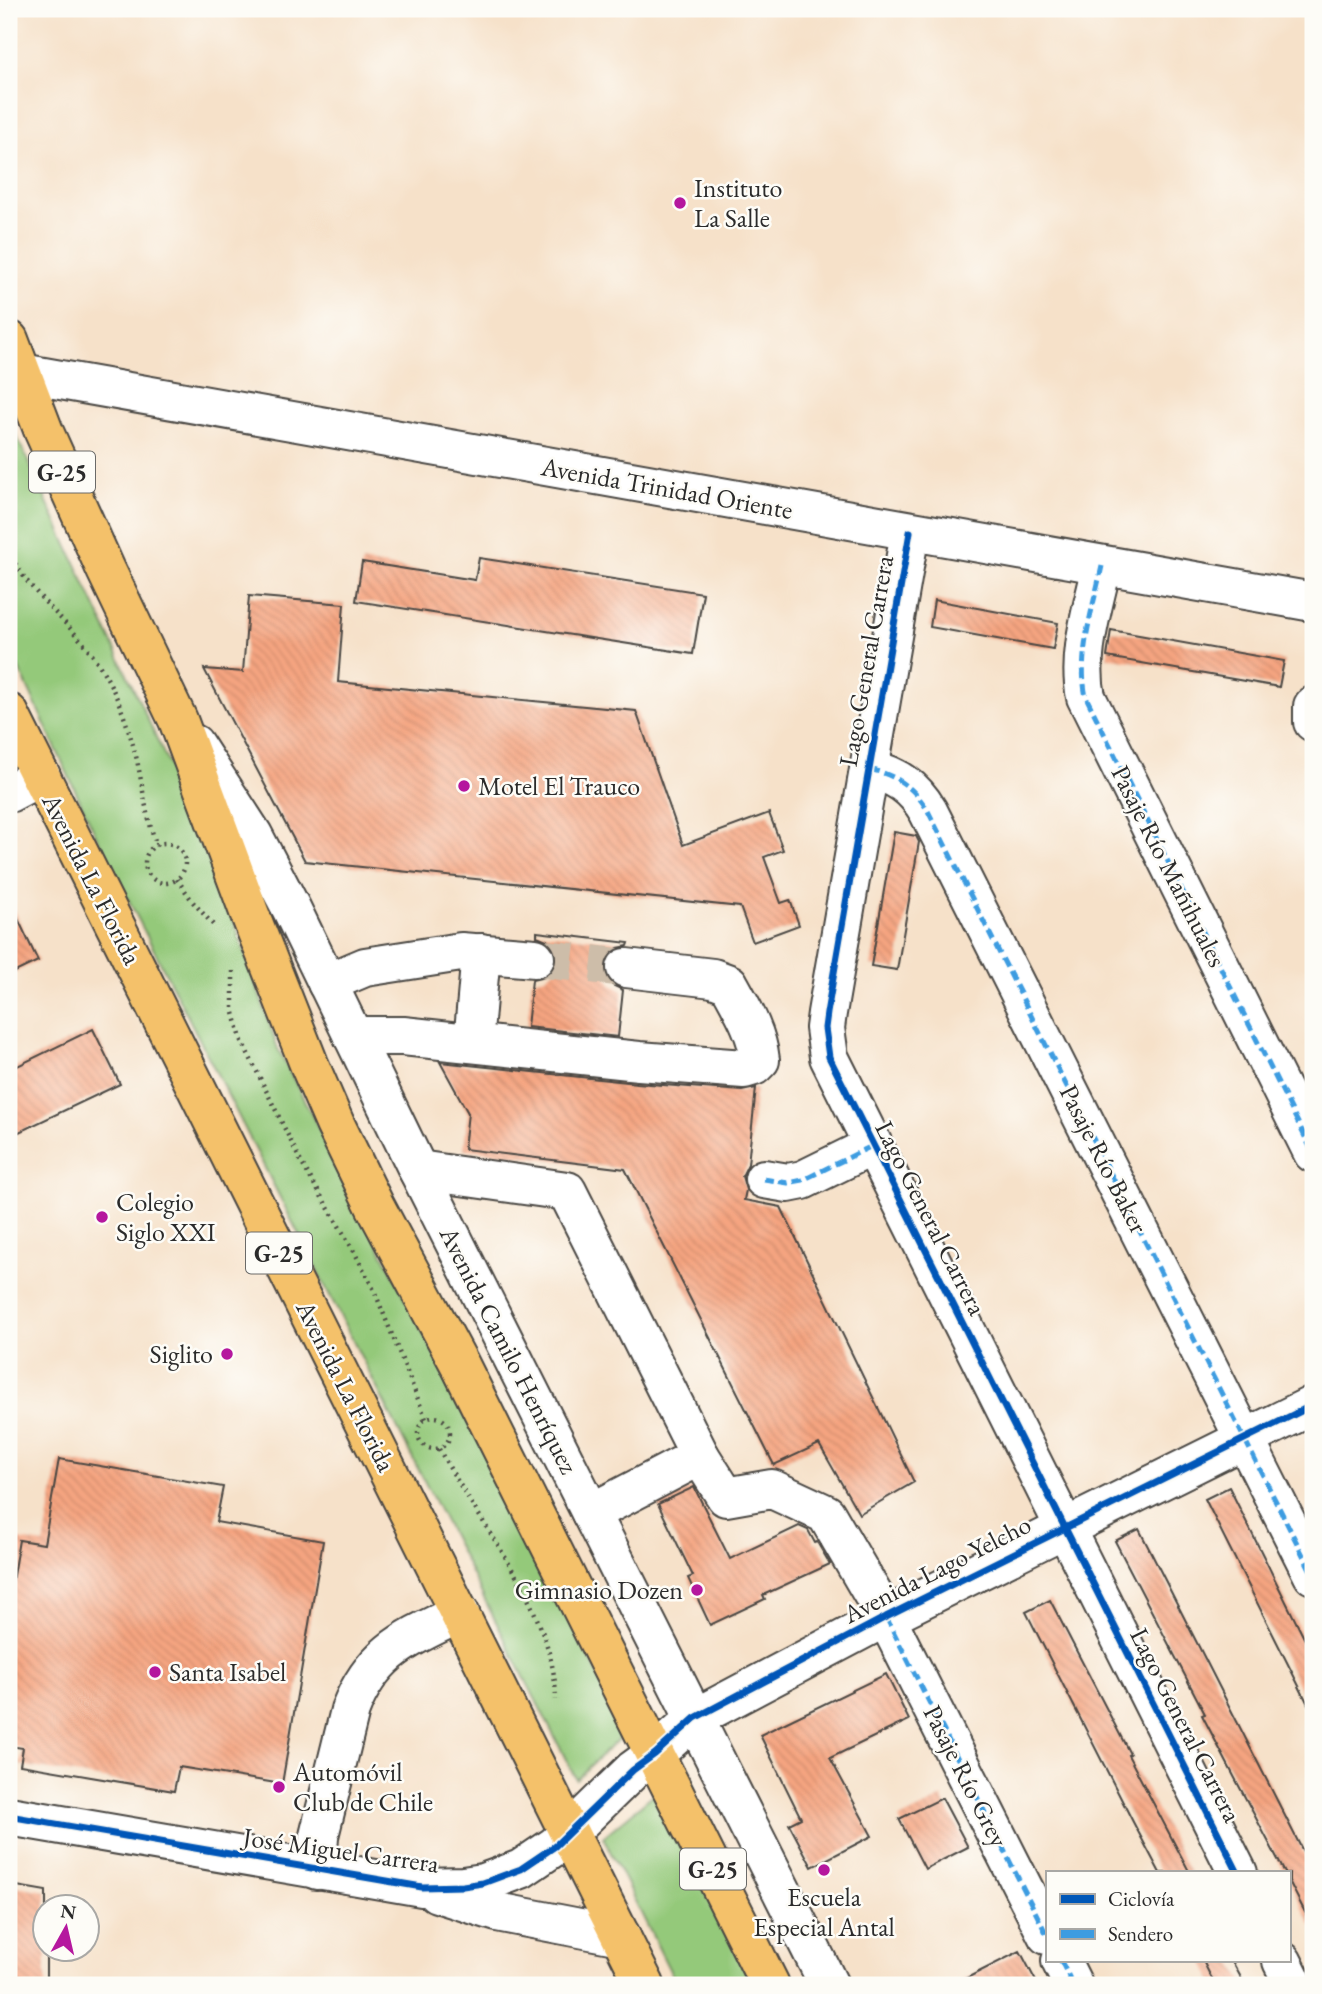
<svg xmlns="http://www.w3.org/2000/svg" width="1322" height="1994" font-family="'EB Garamond',serif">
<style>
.grass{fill:#94c97a;stroke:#607a52;stroke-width:2}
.building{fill:url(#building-back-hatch)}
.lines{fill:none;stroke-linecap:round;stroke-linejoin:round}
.minor-tunnel{stroke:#cdbda9;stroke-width:38;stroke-dasharray:38 19;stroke-linecap:butt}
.minor-casing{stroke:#494643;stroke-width:42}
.major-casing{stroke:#494643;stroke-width:42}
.path{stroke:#494643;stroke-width:4.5;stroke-dasharray:2 5;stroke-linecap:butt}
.minor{stroke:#fff;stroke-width:38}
.major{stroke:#f4c16a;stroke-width:38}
.quiet{stroke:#3d9ce1;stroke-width:5;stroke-dasharray:10 5;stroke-linecap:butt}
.cycleway-casing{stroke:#fdfcf7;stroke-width:11}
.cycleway{stroke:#0057b8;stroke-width:7}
.poi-dot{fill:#b5179e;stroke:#fdfcf7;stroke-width:2.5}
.labels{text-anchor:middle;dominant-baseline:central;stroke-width:5;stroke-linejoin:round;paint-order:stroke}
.shield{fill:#fdfcf7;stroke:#6a6a68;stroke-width:2}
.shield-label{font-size:24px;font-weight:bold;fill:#2b2b2b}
.poi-label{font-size:26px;fill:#2b2b2b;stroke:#fdfcf7;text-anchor:start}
.street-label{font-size:26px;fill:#2b2b2b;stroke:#fdfcf7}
</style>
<defs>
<pattern id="building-back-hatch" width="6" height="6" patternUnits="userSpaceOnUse" patternTransform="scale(1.75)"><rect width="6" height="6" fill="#f5a480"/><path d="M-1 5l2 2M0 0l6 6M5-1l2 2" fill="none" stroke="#d28d6f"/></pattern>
</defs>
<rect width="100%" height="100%" fill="#fdfcf7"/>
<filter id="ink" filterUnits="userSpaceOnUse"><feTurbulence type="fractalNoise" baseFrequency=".0143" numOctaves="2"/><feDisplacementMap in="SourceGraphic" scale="14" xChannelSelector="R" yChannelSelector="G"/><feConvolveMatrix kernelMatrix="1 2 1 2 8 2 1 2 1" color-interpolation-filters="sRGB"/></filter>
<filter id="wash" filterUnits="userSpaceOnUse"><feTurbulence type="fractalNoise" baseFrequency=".00686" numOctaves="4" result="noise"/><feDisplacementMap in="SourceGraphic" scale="28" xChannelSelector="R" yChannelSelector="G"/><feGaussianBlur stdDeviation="1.57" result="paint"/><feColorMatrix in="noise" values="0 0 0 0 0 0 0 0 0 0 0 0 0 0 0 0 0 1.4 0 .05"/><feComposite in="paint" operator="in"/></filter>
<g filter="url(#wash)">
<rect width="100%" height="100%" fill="#f6e1c9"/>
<g class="grass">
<polygon points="9,420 213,860 278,1049 627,1731 576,1779 101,846 9,647"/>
<polygon points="656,1792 753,1985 677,1985 603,1837"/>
</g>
<g id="blocks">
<g class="building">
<polygon points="479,558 703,593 693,654 356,601 362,562 475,580"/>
<polygon points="249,596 344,604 338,682 636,711 683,845 769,813 783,850 764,857 781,903 790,900 799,925 753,942 740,907 305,861 204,669 243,672"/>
<polygon points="934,600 1058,623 1053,649 930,627"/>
<polygon points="1111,630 1284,661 1279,687 1107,657"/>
<polygon points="894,832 916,836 919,842 897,970 871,966"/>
<polygon points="9,900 38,961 9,975"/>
<polygon points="537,932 629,943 628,946 618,948 609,954 604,966 606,976 612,985 623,990 618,1037 527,1027 532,980 545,977 553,971 557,960 554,948 547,940 537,936"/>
<polygon points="93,1029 120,1084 17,1133 9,1117 9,1070"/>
<polygon points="440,1062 637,1083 742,1091 756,1088 748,1164 742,1176 746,1190 744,1200 781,1207 914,1482 859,1514 819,1444 774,1465 625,1169 464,1149 468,1113"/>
<polygon points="59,1459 223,1487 216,1522 323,1541 282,1784 179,1767 174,1791 20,1765 23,1748 9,1746 9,1599 19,1540 44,1544"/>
<polygon points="694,1487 730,1559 799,1526 808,1530 815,1543 817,1542 830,1564 763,1595 765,1599 710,1625 688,1578 693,1576 658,1504"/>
<polygon points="1229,1487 1313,1656 1313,1714 1205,1499"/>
<polygon points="1139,1529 1313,1871 1313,1928 1289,1881 1289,1873 1285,1873 1238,1784 1202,1715 1205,1714 1115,1541"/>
<polygon points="1050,1600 1130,1754 1128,1755 1190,1873 1160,1873 1133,1822 1026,1612"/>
<polygon points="886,1674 909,1720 830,1758 872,1836 812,1867 789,1824 801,1818 760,1735"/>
<polygon points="942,1798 968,1847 925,1869 899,1819"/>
<polygon points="11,1885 46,1891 46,1985 9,1985 9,1898"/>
<polygon points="1020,1951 1038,1985 953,1985"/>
<polygon points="1203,1961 1232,1961 1245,1985 1215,1985"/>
</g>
</g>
</g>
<g filter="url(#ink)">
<use href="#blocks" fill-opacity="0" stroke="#494643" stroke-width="2"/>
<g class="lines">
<polyline class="minor-tunnel" points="535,958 626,968"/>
<g class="minor-casing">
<g id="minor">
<polyline points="21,373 1313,602"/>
<polyline points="910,532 827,1013 825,1028 829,1057 1238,1873"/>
<path d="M1102,566c-9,42 -25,89 -16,131l227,456"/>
<polyline points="1313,706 1313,722"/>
<polyline points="194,744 253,835 291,908 418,1170 829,1985"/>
<path d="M869,769c27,6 45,18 59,42l385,764"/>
<polyline points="9,793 41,776"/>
<polyline points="327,983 365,967 461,952 535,958"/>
<path d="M353,1036h50l236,25 105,8 10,-3 6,-6c-3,-28 -18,-52 -31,-76l-16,-6 -87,-10"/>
<polyline points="473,1043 481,953"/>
<polyline points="418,1170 567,1191 700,1456 591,1513"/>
<polyline points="764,1179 788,1183 803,1180 872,1146"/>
<polyline points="700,1456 726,1497 772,1489 826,1514 886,1617 1047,1935"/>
<polyline points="9,1816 422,1887 463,1886 483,1883 521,1869 555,1846 633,1770 655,1754 695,1718 886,1617 1313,1405"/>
<path d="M317,1870l2,-34 31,-126c23,-59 57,-71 110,-97"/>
<polyline points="437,1893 497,1912 621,1936"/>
<polyline points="1061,1961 1073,1985"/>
<polyline points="1282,1961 1294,1985"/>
</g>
</g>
<g class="major-casing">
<g id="major">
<polyline points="9,340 44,432 106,570 178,720 249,912 309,1064 335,1124 375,1206 459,1363 770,1985"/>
<polyline points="9,713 645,1985"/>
</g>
</g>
<g class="path">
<path d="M9,551c21,47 66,73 92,117 16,25 26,55 34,84 8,32 10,63 22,94"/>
<circle cx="165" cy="863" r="20"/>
<polyline points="177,879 193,902 216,928"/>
<polyline points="233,971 233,1009 241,1039 301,1162 355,1253 374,1290 426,1419"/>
<circle cx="434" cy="1433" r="16"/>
<path d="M439,1449c41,76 116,162 117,251"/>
</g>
<use href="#minor" class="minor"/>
<use href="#major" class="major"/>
<g class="quiet">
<path d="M1102,566c-9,42 -25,89 -16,131l227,456"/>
<polyline points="1313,706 1313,722"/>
<path d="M869,769c27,6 45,18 59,42l385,764"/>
<polyline points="764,1179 788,1183 803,1180 872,1146"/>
<polyline points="886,1617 1047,1935"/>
<polyline points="1061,1961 1073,1985"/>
</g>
<g class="cycleway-casing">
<g id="cycleway">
<polyline points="910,532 827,1013 825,1028 829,1057 1238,1873"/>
<polyline points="9,1816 422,1887 463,1886 483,1883 521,1869 555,1846 633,1770 655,1754 695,1718 886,1617 1313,1405"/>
</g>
</g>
<use href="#cycleway" class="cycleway"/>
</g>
</g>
<g class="poi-dot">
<circle cx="680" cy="203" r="7"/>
<circle cx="464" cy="786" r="7"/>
<circle cx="102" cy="1217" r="7"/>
<circle cx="227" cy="1354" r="7"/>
<circle cx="697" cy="1590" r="7"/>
<circle cx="155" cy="1672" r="7"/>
<circle cx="279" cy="1787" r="7"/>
<circle cx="824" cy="1870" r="7"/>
</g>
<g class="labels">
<g class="shield">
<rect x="29" y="451.5" width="66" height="41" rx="5"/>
<rect x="246" y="1232.5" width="66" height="41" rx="5"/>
<rect x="680" y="1848.5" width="66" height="41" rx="5"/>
</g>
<g class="shield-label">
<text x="62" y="472">G-25</text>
<text x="279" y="1253">G-25</text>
<text x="713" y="1869">G-25</text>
</g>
<g class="poi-label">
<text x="694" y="188">Instituto<tspan x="694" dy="30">La Salle</tspan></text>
<text x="478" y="786">Motel El Trauco</text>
<text x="116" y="1202">Colegio<tspan x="116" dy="30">Siglo XXI</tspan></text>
<text x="213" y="1354" text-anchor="end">Siglito</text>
<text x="683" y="1590" text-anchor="end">Gimnasio Dozen</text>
<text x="169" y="1672">Santa Isabel</text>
<text x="293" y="1772">Automóvil<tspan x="293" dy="30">Club de Chile</tspan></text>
<text x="824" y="1897" text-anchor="middle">Escuela<tspan x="824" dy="30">Especial Antal</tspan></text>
</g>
<g class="street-label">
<text transform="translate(667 488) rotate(10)">Avenida Trinidad Oriente</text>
<text transform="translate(866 661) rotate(-80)">Lago General Carrera</text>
<text transform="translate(1169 866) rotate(63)">Pasaje Río Mañihuales</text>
<text transform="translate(92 879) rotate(63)">Avenida La Florida</text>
<text transform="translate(1104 1159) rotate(63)">Pasaje Río Baker</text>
<text transform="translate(931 1218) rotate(63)">Lago General Carrera</text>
<text transform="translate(509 1350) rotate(63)">Avenida Camilo Henríquez</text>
<text transform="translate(346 1386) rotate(63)">Avenida La Florida</text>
<text transform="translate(937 1569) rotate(-27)">Avenida Lago Yelcho</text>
<text transform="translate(1186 1725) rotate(63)">Lago General Carrera</text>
<text transform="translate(966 1776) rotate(63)">Pasaje Río Grey</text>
<text transform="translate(341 1850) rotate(8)">José Miguel Carrera</text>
</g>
</g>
<rect width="1322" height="1994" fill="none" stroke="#fdfcf7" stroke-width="35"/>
<rect x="1046" y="1871" width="245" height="91" fill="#fdfcf7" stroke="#a9a8a5" stroke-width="2"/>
<rect x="1060" y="1894" width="35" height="10" fill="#0057b8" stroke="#a9a8a5" stroke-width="2"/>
<text x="1108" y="1906" font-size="21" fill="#2b2b2b">Ciclovía</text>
<rect x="1060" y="1929" width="35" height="10" fill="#3d9ce1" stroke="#a9a8a5" stroke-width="2"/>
<text x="1108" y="1941" font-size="21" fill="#2b2b2b">Sendero</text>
<g transform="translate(66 1928) rotate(8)"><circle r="33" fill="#fdfcf7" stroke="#a9a8a5" stroke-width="2"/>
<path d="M0-5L12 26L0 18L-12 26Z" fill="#b5179e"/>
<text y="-10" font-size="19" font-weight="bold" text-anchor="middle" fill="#2b2b2b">N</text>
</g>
</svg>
